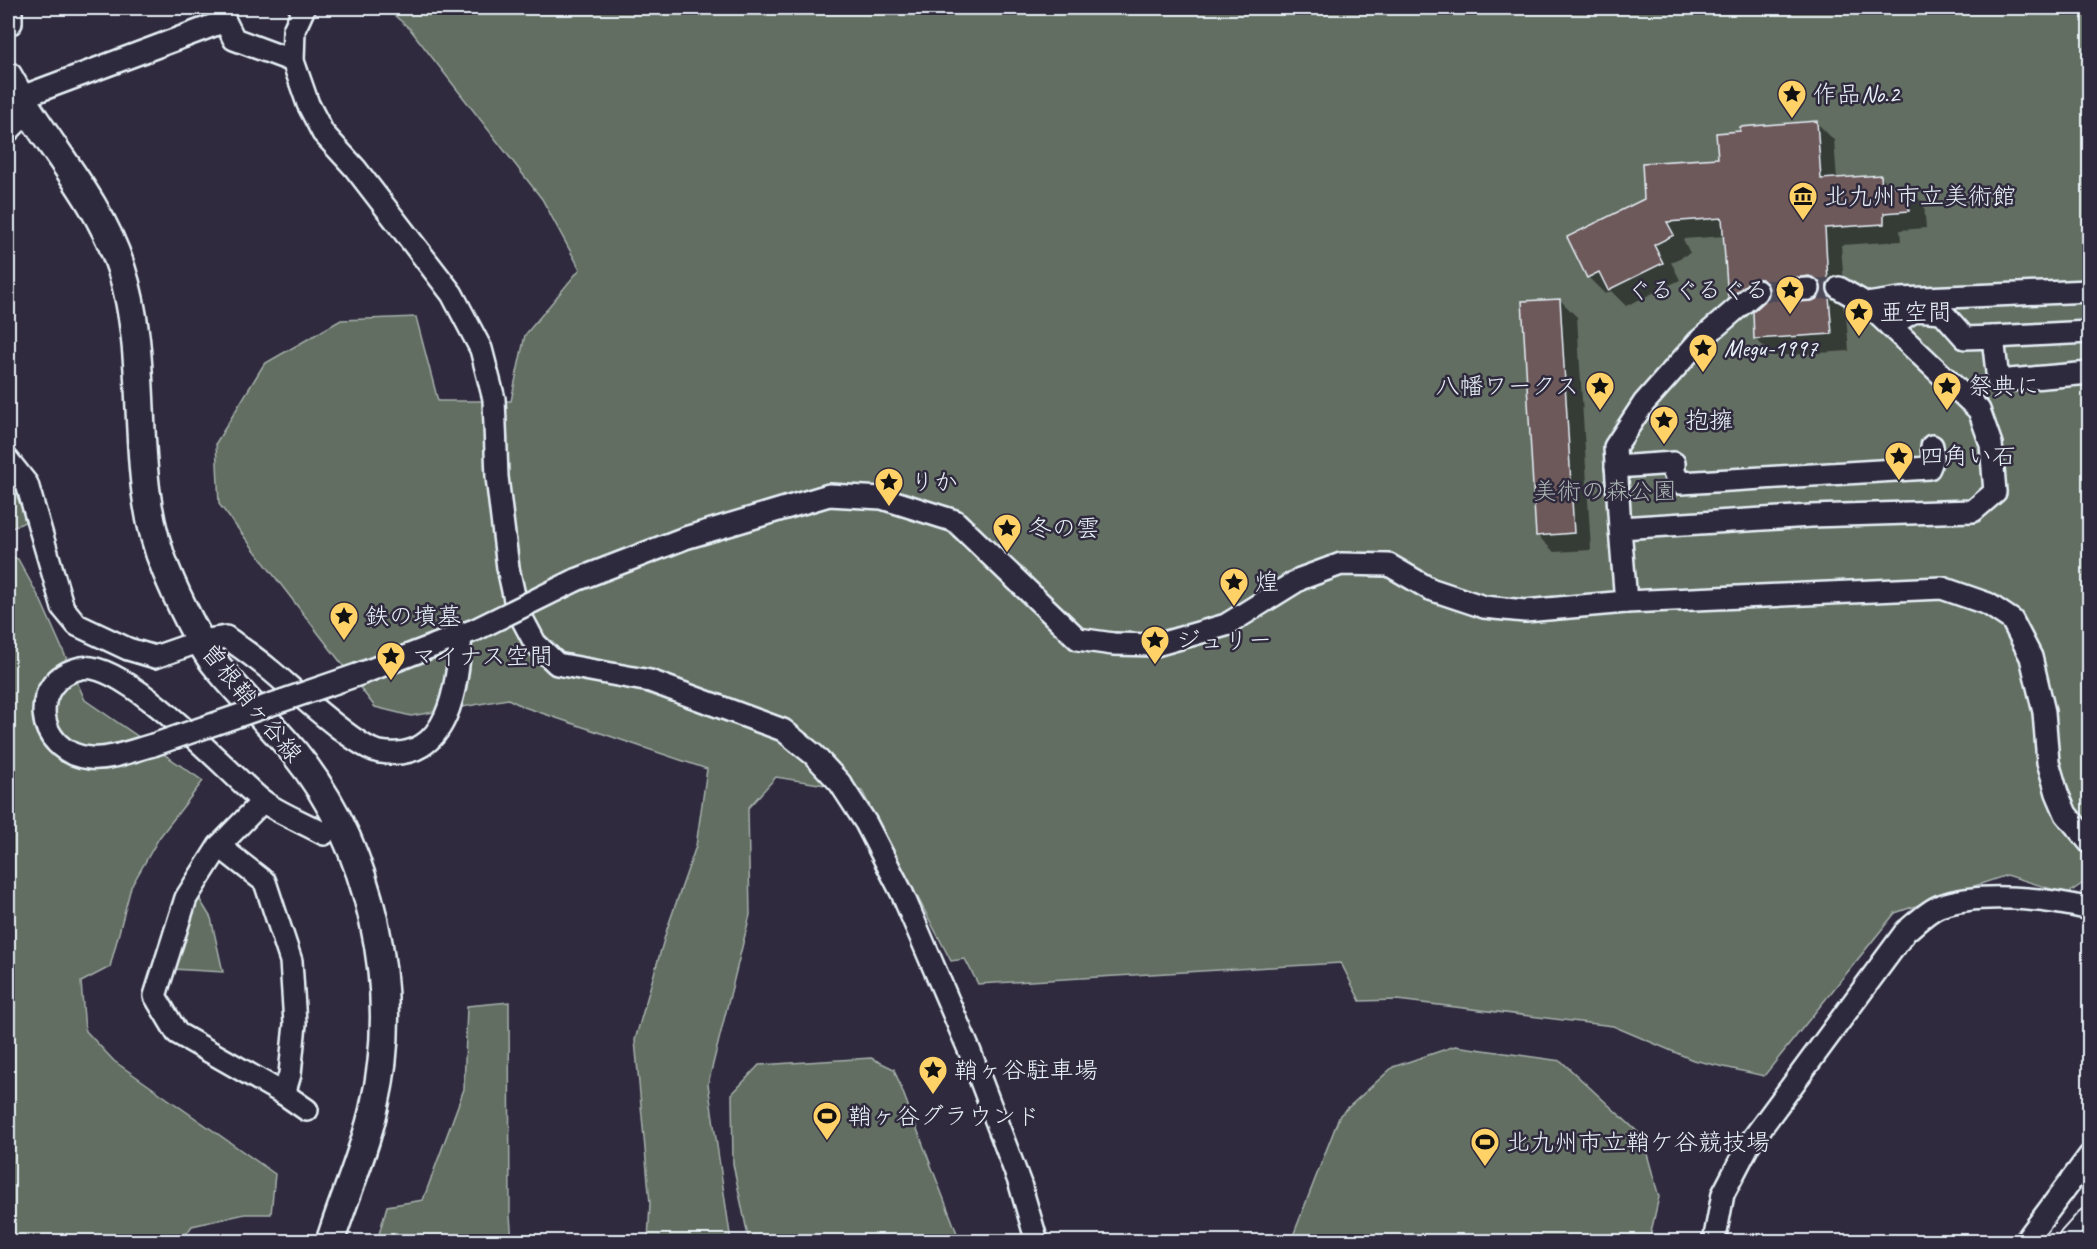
<svg xmlns="http://www.w3.org/2000/svg" width="2097" height="1249" font-family="Caveat,'Klee One',sans-serif">
<style>
.green{fill:#636e62;stroke:#a6b0ad;stroke-width:1.5}
.shadow{fill:#0007;fill-rule:evenodd}
.building{fill:#6d595a;stroke:#e8f1f8;stroke-width:1.5;fill-rule:evenodd}
.lines{fill:none;stroke-linecap:round;stroke-linejoin:round}
.minor-tunnel{stroke:#4b4859;stroke-width:21;stroke-dasharray:21 10;stroke-linecap:butt}
.minor-casing{stroke:#e8f1f8;stroke-width:26}
.major-casing{stroke:#e8f1f8;stroke-width:32}
.highway-casing{stroke:#e8f1f8;stroke-width:34}
.minor{stroke:#2f2a3d;stroke-width:21}
.major{stroke:#2f2a3d;stroke-width:27}
.highway{stroke:#2f2a3d;stroke-width:30}
.minor-bridge-casing{stroke:#e8f1f8;stroke-width:26;stroke-linecap:butt}
.minor-bridge{stroke:#2f2a3d;stroke-width:21}
.labels{text-anchor:middle;dominant-baseline:central;stroke-width:5;stroke-linejoin:round;paint-order:stroke}
.poi-label{font-size:24px;fill:#e8f1f8;stroke:#2f2a3d;text-anchor:start}
.park-label{font-size:24px;fill:#acb6b4;stroke:#2f2a3d}
.street-label{font-size:24px;fill:#e8f1f8;stroke:#2f2a3d}
</style>
<rect width="100%" height="100%" fill="#2f2a3d"/>
<filter id="ink" filterUnits="userSpaceOnUse"><feTurbulence type="fractalNoise" baseFrequency=".0167" numOctaves="2"/><feDisplacementMap in="SourceGraphic" scale="12" xChannelSelector="R" yChannelSelector="G"/><feConvolveMatrix kernelMatrix="1 2 1 2 8 2 1 2 1" color-interpolation-filters="sRGB"/></filter>
<g filter="url(#ink)">
<g class="green">
<polygon points="386,8 2089,8 2089,879 2067,894 2007,875 1895,913 1764,1076 1693,1060 1613,1026 1397,1000 1360,1001 1341,963 978,984 965,959 951,961 862,791 776,777 748,808 750,915 708,1084 731,1241 648,1241 650,1203 635,1040 667,929 696,846 707,769 524,707 508,699 411,716 375,707 219,504 216,443 264,364 341,320 416,317 438,401 511,401 525,335 580,269 542,199 410,29"/>
<polygon points="15,492 27,521 8,530 8,496"/>
<polygon points="8,555 18,559 41,601 85,700 203,781 159,838 131,887 110,967 81,982 85,1030 114,1061 275,1174 271,1214 245,1214 192,1226 181,1241 8,1242"/>
<polygon points="197,895 211,918 223,972 172,969"/>
<polygon points="509,1002 510,1216 512,1241 377,1241 387,1206 423,1200 464,1089 467,1006"/>
<polygon points="1455,1046 1561,1061 1642,1136 1659,1197 1649,1241 1291,1241 1340,1115 1393,1067"/>
<polygon points="871,1058 894,1069 960,1241 749,1241 733,1164 732,1094 759,1065"/>
</g>
<g class="shadow">
<path d="M1817,123l17,17 3,40 44,-3 11,11 15,-1 17,17 2,24 -26,2 1,11 -60,4 4,54 -2,8 3,8 3,36 -76,5 -17,-17 -2,-30 -8,7 -17,-17 -4,-63 -42,3 7,14 -19,9 9,18 -54,26 -15,-15 -6,3 -17,-17 58,-77 74,-41zM1823,293l-6,8 -22,3 4,-8z"/>
<polygon points="1560,300 1577,317 1591,550 1554,552 1537,535"/>
</g>
<g class="building">
<path d="M1817,121l4,58 60,-4 1,12 25,-1 2,25 -25,2v11l-59,4 3,53 -2,8 3,7 3,38 -78,5 -1,-27 13,-12 3,-12 -7,-9h-8l-26,20 -6,-81 -55,4 7,13 -20,10 9,18 -55,27 -9,-18 -12,6 -20,-41 77,-38 -2,-36 76,-5 -2,-25 24,-2v-4zM1809,276l11,7 1,11 -5,5 -26,4 -11,-6 -3,-7 6,-10z"/>
<polygon points="1560,299 1574,533 1536,536 1522,301"/>
</g>
<g class="lines">
<g class="minor-tunnel">
<polyline points="1809,289 1839,288"/>
<polyline points="1757,291 1789,290"/>
</g>
<g class="minor-casing">
<g id="minor">
<polyline points="304,8 294,30 293,61 308,104 323,133 355,168 452,294 481,349 494,399 497,477 508,568 517,609 535,643 557,664 650,681 783,730 814,755 840,783 866,823 902,893 970,1052 1020,1184 1037,1242"/>
<polyline points="11,23 11,9"/>
<polyline points="19,98 225,21 234,39 293,61"/>
<polyline points="8,131 28,111"/>
<polyline points="1789,290 1809,289"/>
<polyline points="1867,304 1900,299 2090,291"/>
<polyline points="1890,326 1916,310 1942,312 1965,338 1993,337 1998,381 2090,373"/>
<polyline points="1993,337 2090,332"/>
<path d="M8,460l19,24 36,124 14,17 51,24 27,8 46,-16 25,-4c15,11 30,21 44,33 21,17 87,79 110,82 70,12 77,-67 81,-117"/>
<polyline points="1616,467 1674,463 1674,473 1681,483 1929,468 1933,458 1932,446"/>
<polyline points="1620,528 1615,447 1644,403 1699,341 1757,291"/>
<polyline points="576,580 685,538 829,495 882,498 955,521 1078,639 1113,644 1156,645 1226,625 1300,579 1341,564 1389,565 1430,589 1484,607 1525,611 1626,602 1942,588 1988,604 2012,620 2031,657 2044,712 2048,762 2057,793 2066,814 2090,843"/>
<polyline points="1626,602 1620,528 1811,516 1973,511 1995,492 1991,444 1979,410 1867,304 1839,288"/>
<polyline points="360,674 472,631"/>
<path d="M153,745c-19,5 -43,15 -63,13 -57,-6 -62,-79 -9,-90 42,-9 145,102 179,131 16,13 45,24 64,35"/>
<polyline points="263,801 219,846 186,898 155,996 177,1033 284,1094 307,1110"/>
<polyline points="219,846 265,882 291,961 295,1024 290,1074 284,1094"/>
<path d="M1714,1242l9,-48 26,-50 157,-213c10,-8 23,-21 34,-25 41,-15 108,-7 150,3"/>
<polyline points="2025,1242 2090,1155"/>
</g>
</g>
<g class="major-casing">
<path id="major" d="M8,76c35,65 90,120 113,192 32,98 5,207 45,302 10,25 34,76 51,96 24,30 52,56 77,86 78,96 108,236 80,356 -10,46 -30,89 -44,134"/>
</g>
<g class="highway-casing">
<polyline id="highway" points="2073,1242 2090,1223"/>
</g>
<use href="#minor" class="minor"/>
<use href="#major" class="major"/>
<use href="#highway" class="highway"/>
<g class="minor-bridge-casing">
<g id="minor-bridge">
<polyline points="475,630 576,580"/>
<polyline points="153,745 360,674"/>
</g>
</g>
<use href="#minor-bridge" class="minor-bridge"/>
</g>
</g>
<defs>
<g id="sight-pin" transform="scale(1.5)"><path d="M0 17L-7.5 6A9.5 9.5 0 1 1 7.5 6Z" fill="#ffd166" stroke="#2f2a3d"/><path d="M0-6L1.8-2.2L6-1.7L2.9 1.2L3.7 5.4L0 3.3L-3.7 5.4L-2.9 1.2L-6-1.7L-1.8-2.2Z" fill="#111"/></g>
<g id="museum-pin" transform="scale(1.5)"><path d="M0 17L-7.5 6A9.5 9.5 0 1 1 7.5 6Z" fill="#ffd166" stroke="#2f2a3d"/><path d="M0-6L6-3V-2H-6V-3ZM-5-1h2V3h-2ZM-1-1h2V3h-2ZM3-1h2V3H3ZM-6 4H6V6H-6Z" fill="#111"/></g>
<g id="stadium-pin" transform="scale(1.5)"><path d="M0 17L-7.5 6A9.5 9.5 0 1 1 7.5 6Z" fill="#ffd166" stroke="#2f2a3d"/><path d="M0-5a6.5 5 0 1 0 0 10a6.5 5 0 1 0 0-10ZM-3.5-1.8h7v3.6h-7Z" fill="#111"/></g>
</defs>
<g fill-rule="evenodd">
<use href="#sight-pin" x="1792" y="94"/>
<use href="#museum-pin" x="1803" y="196"/>
<use href="#sight-pin" x="1790" y="290"/>
<use href="#sight-pin" x="1859" y="312"/>
<use href="#sight-pin" x="1703" y="348"/>
<use href="#sight-pin" x="1600" y="386"/>
<use href="#sight-pin" x="1947" y="386"/>
<use href="#sight-pin" x="1664" y="420"/>
<use href="#sight-pin" x="1899" y="456"/>
<use href="#sight-pin" x="889" y="482"/>
<use href="#sight-pin" x="1007" y="528"/>
<use href="#sight-pin" x="1234" y="582"/>
<use href="#sight-pin" x="344" y="616"/>
<use href="#sight-pin" x="1155" y="640"/>
<use href="#sight-pin" x="391" y="656"/>
<use href="#sight-pin" x="933" y="1070"/>
<use href="#stadium-pin" x="827" y="1116"/>
<use href="#stadium-pin" x="1485" y="1142"/>
</g>
<g class="labels">
<g class="poi-label">
<text x="1813" y="94">作品No.2</text>
<text x="1824" y="196">北九州市立美術館</text>
<text x="1769" y="290" text-anchor="end">ぐるぐるぐる</text>
<text x="1880" y="312">亜空間</text>
<text x="1724" y="348">Megu-1997</text>
<text x="1579" y="386" text-anchor="end">八幡ワークス</text>
<text x="1968" y="386">祭典に</text>
<text x="1685" y="420">抱擁</text>
<text x="1920" y="456">四角い石</text>
<text x="910" y="482">りか</text>
<text x="1028" y="528">冬の雲</text>
<text x="1255" y="582">煌</text>
<text x="365" y="616">鉄の墳墓</text>
<text x="1176" y="640">ジュリー</text>
<text x="412" y="656">マイナス空間</text>
<text x="954" y="1070">鞘ヶ谷駐車場</text>
<text x="848" y="1116">鞘ヶ谷グラウンド</text>
<text x="1506" y="1142">北九州市立鞘ケ谷競技場</text>
</g>
<g class="park-label">
<text x="1605" y="491">美術の森公園</text>
</g>
<g class="street-label">
<text transform="translate(252 703) rotate(51)">曽根鞘ヶ谷線</text>
</g>
</g>
<rect width="2097" height="1249" fill="none" stroke="#2f2a3d" stroke-width="30"/>
<rect x="15" y="15" width="2067" height="1219" fill="none" stroke="#e8f1f8" stroke-width="2" filter="url(#ink)"/>
</svg>
